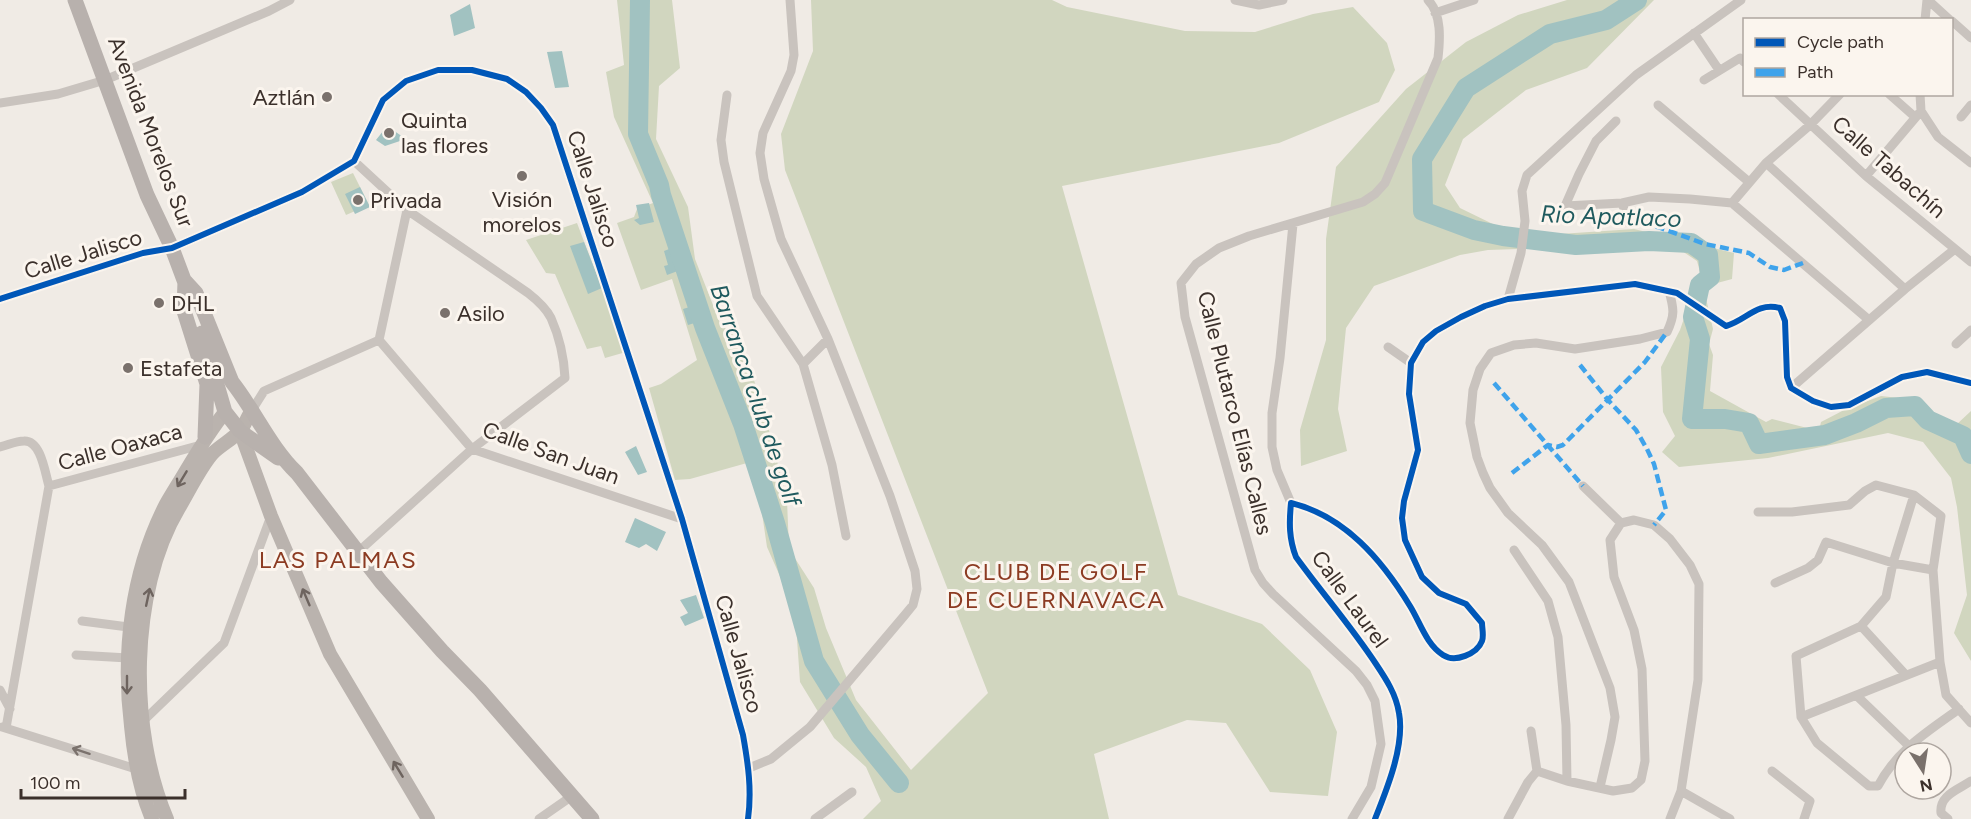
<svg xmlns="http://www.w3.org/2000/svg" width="1971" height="819" font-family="Figtree,sans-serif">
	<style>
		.green { fill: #d1d6bf }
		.water { fill: #a1c2c1 }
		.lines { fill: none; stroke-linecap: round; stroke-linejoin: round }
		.river { stroke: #a1c2c1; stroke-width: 20 }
		.street { stroke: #c9c3be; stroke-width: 9 }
		.secondary { stroke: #bab3ae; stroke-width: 14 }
		.primary { stroke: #b8b1ad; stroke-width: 15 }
		.quiet { stroke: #3fa3eb; stroke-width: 4.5; stroke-dasharray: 9 4.5; stroke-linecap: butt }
		.cycleway-casing { stroke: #fbf5ee; stroke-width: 10 }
		.cycleway { stroke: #0057b8; stroke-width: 6 }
		.oneway { stroke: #6e645f }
		.oneway2 { stroke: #7b726d }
		.poi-dot { fill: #7a716c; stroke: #fbf5ee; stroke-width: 2 }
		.labels { text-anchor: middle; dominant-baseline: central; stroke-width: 6; stroke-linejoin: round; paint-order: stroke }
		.poi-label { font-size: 22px; fill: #3b302b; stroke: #fbf5ee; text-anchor: start }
		.street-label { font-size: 22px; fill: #3b302b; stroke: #fbf5ee }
		.water-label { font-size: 24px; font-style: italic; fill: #1f5a5e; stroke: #fbf5ee }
		.neighbourhood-label { font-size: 24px; letter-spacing: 1.5px; fill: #8c3b22; stroke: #fbf5ee }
	</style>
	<rect width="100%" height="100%" fill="#f0ebe5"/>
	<path class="green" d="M617,0H672L680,68L659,86L656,139L688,207L695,259L720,323L742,343L764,411L787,500L789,549L814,588L826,628L856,700L911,770L988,693L785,170L781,134L813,51L811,0H1052L1067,7L1185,31L1255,32L1313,14L1353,7L1387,43L1395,70L1379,102L1279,143L1062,186L1178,595L1262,624L1310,670L1337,732L1328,796L1270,792L1226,723L1187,720L1094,754L1109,819H863L881,801L866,767L834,738L800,682L795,610L767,547L755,466L747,463L690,479L675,480L649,388L661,384L697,360L672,279L641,290L617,223L634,217L637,209L653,203L614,117L606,72L624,65Z
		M1567,0H1654L1587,68L1526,90L1463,139L1445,185L1460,208L1501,228L1530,236L1634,229L1734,253L1732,279L1706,286L1705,294L1713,329L1709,344L1713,355L1710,391L1766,422L1772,419L1819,431L1821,422L1846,409L1881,396L1908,399L1931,415L1956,425L1971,411V661L1954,633L1967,595L1957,507L1951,478L1923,442L1888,433L1768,458L1679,467L1662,452L1675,436L1663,412L1661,367L1680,330L1700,272L1697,261L1679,249L1547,248L1488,250L1460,255L1374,286L1346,328L1338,409L1347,451L1301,466L1300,430L1326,340V239L1336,167L1406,89L1466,42L1518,15Z
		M353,173L369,205L346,215L331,182Z
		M577,223L626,352L605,358L601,346L587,349L555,274L546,273L526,240Z"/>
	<path class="water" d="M470,4L475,28L454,36L450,15Z
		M562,51L569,87L555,88L547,52Z
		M387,126L406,139L385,146L376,140Z
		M360,187L370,207L355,214L345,194Z
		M649,203L654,222L640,225L634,220L639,218L636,205Z
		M584,242L602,288L588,294L570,246Z
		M677,246L683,269L667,275L664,266L668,265L664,251Z
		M693,306L698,322L688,325L683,309Z
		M636,446L647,472L638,475L625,452Z
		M635,518L666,532L657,551L646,544L639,548L625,542Z
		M696,595L704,618L685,626L680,617L688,613L680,600Z"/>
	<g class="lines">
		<path class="river" d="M640,0L638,134L659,185L661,195L705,328L743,424L775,523L814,661L860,735L899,783
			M1637,0L1606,20L1550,34L1466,88L1422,159L1423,211L1474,230L1503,236L1576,245L1649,241L1691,243L1708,255L1710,277L1700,285L1693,317L1700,339L1692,419H1725L1749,423L1759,444L1825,435L1856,423L1886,408L1915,406L1928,420L1963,436L1971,454"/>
		<path class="street" d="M1235,0L1259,5L1283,0
			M1928,0L1950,20
			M1435,13L1474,0
			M1925,20L1927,0
			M1952,21L1971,38
			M1694,33L1719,70
			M1704,80L1740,58L1744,62
			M1778,94L1866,176L1971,262
			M1889,94L1915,117
			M1920,94L1921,111L1938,137L1971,163
			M727,95L721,140L724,162L757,296L803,364L832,465L846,536
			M0,103L58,94L105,80L269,11L290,0
			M1658,105L1749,182
			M1961,117L1971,105
			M1616,121L1596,141L1579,174L1565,206L1622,203L1649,197L1690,199L1732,203
			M354,161L407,210L528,293C537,300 546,308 551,318C559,336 564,358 565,378L472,449L358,552
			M1766,163L1905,289
			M1866,176L1921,111
			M1622,203L1629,223
			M1732,203L1869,320
			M1732,203L1766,163L1810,125L1840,94
			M0,299L143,253L172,248L302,192L354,161L383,100L406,81L438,70H472L507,79L526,92L541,108L553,125L682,519L743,735C748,763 752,790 748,819
			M1508,299L1521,253L1525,221L1522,191L1527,175L1636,75L1741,0
			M379,340L472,449L682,519
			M379,340L407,210
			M1956,344L1971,330
			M1388,347L1411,363
			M803,364L828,339
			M1791,388L1905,289L1955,249
			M252,410L264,391L379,340
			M0,447C8,445 16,441 24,441C41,440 45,473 49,486L6,728
			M49,486L201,445
			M1583,486L1621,523
			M1914,495L1893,563L1886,597L1861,626L1796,656L1801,717L1817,743L1869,786H1878C1897,750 1927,732 1959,709
			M1291,503L1277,470L1272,447V413L1280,358L1293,224
			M1758,512H1792L1849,505L1865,491L1876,485L1914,495L1941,516L1933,570L1940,662L1946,695L1971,723
			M1514,550L1548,601L1558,637L1566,725L1567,781
			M1775,583L1808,568L1818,560L1826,542L1893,563L1933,570
			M82,621L136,628
			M1861,626L1905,674
			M76,655L128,658
			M0,690L10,709
			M1857,696L1909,746
			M1801,717L1940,662
			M140,724L224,643L271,516
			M2,727L136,769L141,768
			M1531,731L1537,771
			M749,768L771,759L810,727L904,616L913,605L917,589L915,571L890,496L828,339L781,239L764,179L760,153L763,133L791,71L794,55L790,0
			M1537,771L1567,781L1613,791L1632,788L1641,780L1645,761L1642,669L1634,630L1614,577L1610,540L1621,523L1634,520L1654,525L1670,539L1690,565L1699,584L1698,680L1681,791L1670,819
			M1772,771L1810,801L1804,819
			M1600,787L1611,740L1615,717L1610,688L1569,582L1542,545L1508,513L1490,488L1483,473L1477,457L1470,423L1473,390L1480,369L1491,353L1514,345L1536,343L1575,349L1640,339L1667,332C1675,315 1674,309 1669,291
			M1681,791L1730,819
			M539,819L572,796
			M815,819L852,792
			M1352,819L1371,787L1381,744L1375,701L1367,685L1356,671L1273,594L1263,583L1255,570L1185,317L1181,283L1196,264L1219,248L1249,236L1363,202L1375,194L1385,183L1438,58C1440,40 1442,14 1428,0
			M1375,819C1387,789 1405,745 1399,713C1396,694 1386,679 1376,664C1351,626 1322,593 1296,557C1289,539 1289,523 1291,503C1345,516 1382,560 1410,606C1420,622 1426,644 1443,655C1455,663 1477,654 1482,641C1484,636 1482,628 1482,623L1466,604L1439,593L1422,577L1405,540L1402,518L1404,501L1418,450L1409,394L1411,363L1423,342L1436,331L1461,317L1485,306L1508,299L1635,284L1677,293L1726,326C1747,320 1756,302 1780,308L1785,321L1787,377L1791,388L1813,401L1831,407L1849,405L1902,377L1927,372L1971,383
			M1508,819L1528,782L1537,771
			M1948,819L1941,813C1939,795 1958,790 1971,781"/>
		<path class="secondary" d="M240,431L271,516L330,654L428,819
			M152,819C139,789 134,758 131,726C122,652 131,572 166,504C173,492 180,481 187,469C199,449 210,431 225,412
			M167,819C129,730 129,592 179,508C188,493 201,466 213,453C221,445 233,439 241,430C245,424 248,416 252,410"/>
		<path class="primary" d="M75,0L147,195L172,248L187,288
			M185,281L196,293L232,382C255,411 270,447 297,473L381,582L442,651L480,690L592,819
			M185,281L184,311L207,384L205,437
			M202,333L225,412L240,431L278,458"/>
		<path class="quiet" d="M1629,223L1658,227L1705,244L1749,253L1770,267L1784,270L1803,263
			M1580,365L1608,400L1636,430L1647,449L1654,464L1666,510L1654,525
			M1494,383L1583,486
			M1512,473L1548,445L1557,447L1563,445L1645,362L1667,332"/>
		<defs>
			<path id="cycleway" d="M0,299L143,253L172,248L302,192L354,161L383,100L406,81L438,70H472L507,79L526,92L541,108L553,125L682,519L743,735C748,763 752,790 748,819
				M1375,819C1387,789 1405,745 1399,713C1396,694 1386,679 1376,664C1351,626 1322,593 1296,557C1289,539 1289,523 1291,503C1345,516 1382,560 1410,606C1420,622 1426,644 1443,655C1455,663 1477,654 1482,641C1484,636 1482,628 1482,623L1466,604L1439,593L1422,577L1405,540L1402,518L1404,501L1418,450L1409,394L1411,363L1423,342L1436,331L1461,317L1485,306L1508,299L1635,284L1677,293L1726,326C1747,320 1756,302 1780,308L1785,321L1787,377L1791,388L1813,401L1831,407L1849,405L1902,377L1927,372L1971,383"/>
		</defs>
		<use href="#cycleway" class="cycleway-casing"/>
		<use href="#cycleway" class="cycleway"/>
	</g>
	<defs><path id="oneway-shaft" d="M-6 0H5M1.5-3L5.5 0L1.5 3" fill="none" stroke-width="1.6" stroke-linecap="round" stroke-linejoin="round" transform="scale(1.5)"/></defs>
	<g class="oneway">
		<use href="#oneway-shaft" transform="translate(182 479) rotate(121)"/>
		<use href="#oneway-shaft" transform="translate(148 597) rotate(-78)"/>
		<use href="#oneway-shaft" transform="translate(306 597) rotate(-113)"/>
		<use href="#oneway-shaft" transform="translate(127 685) rotate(90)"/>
		<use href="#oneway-shaft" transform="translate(398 769) rotate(-121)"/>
	</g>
	<use class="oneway2" href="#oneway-shaft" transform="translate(81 751) rotate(-162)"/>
	<g class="poi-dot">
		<circle cx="327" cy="97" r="6"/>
		<circle cx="389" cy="133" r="6"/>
		<circle cx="522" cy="176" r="6"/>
		<circle cx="358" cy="200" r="6"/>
		<circle cx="159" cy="303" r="6"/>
		<circle cx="445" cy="313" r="6"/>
		<circle cx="128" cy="368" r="6"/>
	</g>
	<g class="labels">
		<g class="poi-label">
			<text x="315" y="97" text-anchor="end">Aztlán</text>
			<text x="401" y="120">Quinta<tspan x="401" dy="25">las flores</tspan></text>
			<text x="522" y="199" text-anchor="middle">Visión<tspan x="522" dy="25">morelos</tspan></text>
			<text x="370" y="200">Privada</text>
			<text x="171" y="303">DHL</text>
			<text x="457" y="313">Asilo</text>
			<text x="140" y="368">Estafeta</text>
		</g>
		<g class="street-label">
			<text transform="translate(151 132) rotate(69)">Avenida Morelos Sur</text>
			<text transform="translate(1889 167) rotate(41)">Calle Tabachín</text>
			<text transform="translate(593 189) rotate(72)">Calle Jalisco</text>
			<text transform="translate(83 254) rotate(-17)">Calle Jalisco</text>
			<text transform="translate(1235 413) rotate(76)">Calle Plutarco Elías Calles</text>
			<text transform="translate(120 447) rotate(-15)">Calle Oaxaca</text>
			<text transform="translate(551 453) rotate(20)">Calle San Juan</text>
			<text transform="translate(1350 599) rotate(54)">Calle Laurel</text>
			<text transform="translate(739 654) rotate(74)">Calle Jalisco</text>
		</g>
		<g class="water-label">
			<text transform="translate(1611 216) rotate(2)">Rio Apatlaco</text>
			<text transform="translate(756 395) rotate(71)">Barranca club de golf</text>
		</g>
		<g class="neighbourhood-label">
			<text x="338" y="559">LAS PALMAS</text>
			<text x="1056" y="571">CLUB DE GOLF<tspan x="1056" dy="28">DE CUERNAVACA</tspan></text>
		</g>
	</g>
	<rect x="1743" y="18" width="210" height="78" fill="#fbf5ee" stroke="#aea6a0" stroke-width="1.5"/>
	<rect x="1755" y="38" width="30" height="9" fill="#0057b8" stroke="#aea6a0" stroke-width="1.5"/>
	<text x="1797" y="48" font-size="18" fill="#3b302b">Cycle path</text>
	<rect x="1755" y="68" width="30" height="9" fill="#3fa3eb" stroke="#aea6a0" stroke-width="1.5"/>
	<text x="1797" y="78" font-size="18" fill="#3b302b">Path</text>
	<g transform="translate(1923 771) rotate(168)"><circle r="28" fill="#fbf5ee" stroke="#aea6a0" stroke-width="1.5"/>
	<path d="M0-4.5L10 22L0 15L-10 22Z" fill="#7a716c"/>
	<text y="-9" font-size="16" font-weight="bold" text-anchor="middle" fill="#3b302b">N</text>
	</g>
	<path d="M21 789v9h164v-9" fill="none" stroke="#3b302b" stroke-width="3"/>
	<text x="30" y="789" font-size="18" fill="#3b302b" stroke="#fbf5ee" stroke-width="4.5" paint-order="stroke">100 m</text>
</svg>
